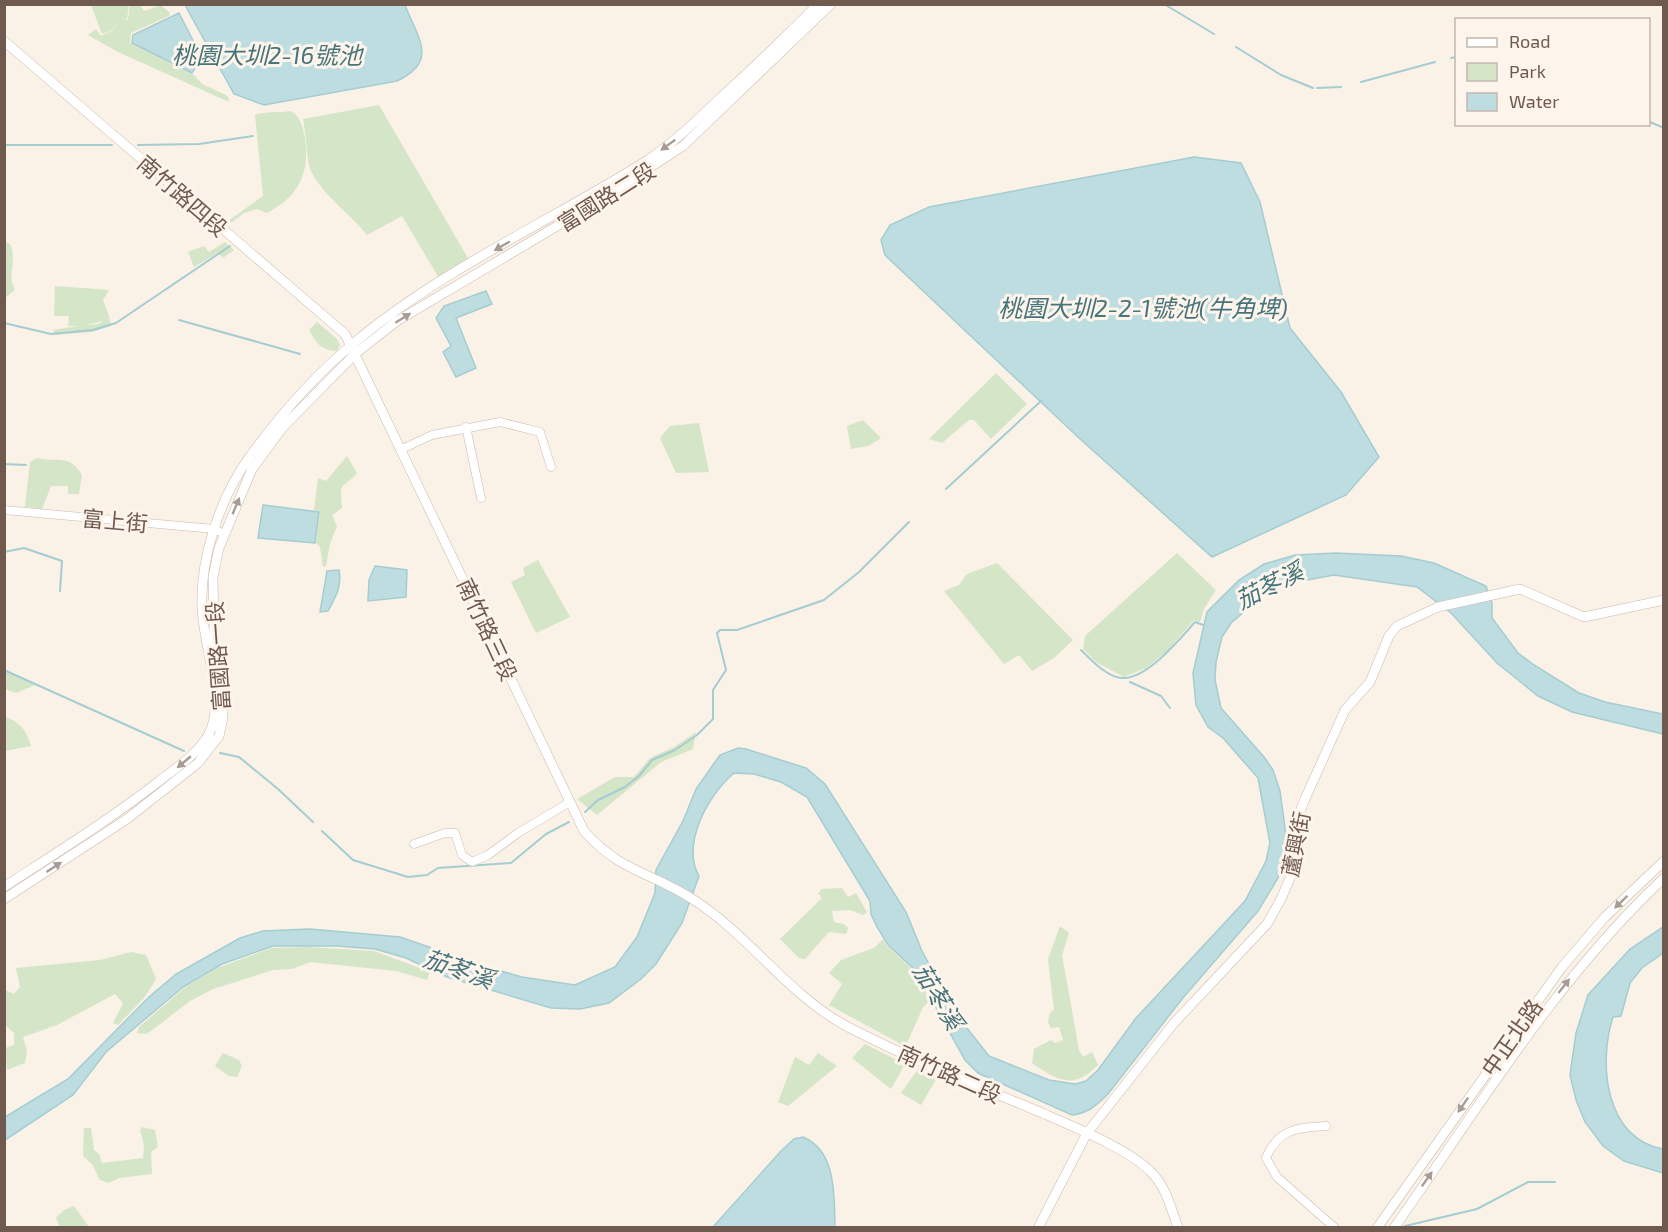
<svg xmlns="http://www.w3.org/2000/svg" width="1668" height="1232" font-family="'Exo 2','Noto Sans TC',sans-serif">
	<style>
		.green { fill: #d5e5c7 }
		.water { fill: #bddde1; stroke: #a5cdd1; stroke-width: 1.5 }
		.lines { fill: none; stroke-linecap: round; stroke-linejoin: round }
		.stream { stroke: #a5cdd1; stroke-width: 2 }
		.minor-casing { stroke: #cab9ae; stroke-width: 9 }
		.tertiary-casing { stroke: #cab9ae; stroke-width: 10 }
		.minor { stroke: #fff; stroke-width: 8 }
		.tertiary { stroke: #fff; stroke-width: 9 }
		.oneway { fill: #a99b95 }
		.labels { text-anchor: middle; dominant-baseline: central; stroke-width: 6; stroke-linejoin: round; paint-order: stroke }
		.street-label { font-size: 22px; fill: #70594e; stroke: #fdf5ec }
		.water-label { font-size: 24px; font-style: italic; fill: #47747a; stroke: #fdf5ec }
	</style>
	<rect width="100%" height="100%" fill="#faf1e7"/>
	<path class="green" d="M91,5H129L127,19L121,18L128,20L130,5H140L144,11L161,5L170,13L169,16L131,33L130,43L194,75L202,84L228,96L229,102L116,51L88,35L96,29L101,36L113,30L121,19L112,30L102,34Z
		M379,105L469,260L439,278L402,216L367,235C350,213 323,196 311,171C307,164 306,131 303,119Z
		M291,111C301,117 303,128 305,139C310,174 298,197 267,213L257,209L244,213L231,223L228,221L263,196L255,115C265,111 279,113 291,111Z
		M5,242L10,244C18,261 6,276 15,290L5,298Z
		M225,242L234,250L223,258L218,253L194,267L188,252L204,246L209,252Z
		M55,286L109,290L103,300L110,319L83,326H68L69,316H54Z
		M105,319L110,320L111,326L92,332L53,335L54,330C60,328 95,324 99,324Z
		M317,322L337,339L340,345L337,351C321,350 317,344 309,330Z
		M996,373L1027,404L991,439L974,420H969L942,443L929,439Z
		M863,420L881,438L868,446L851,449L847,426Z
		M699,423L709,472L676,473L660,438L670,426Z
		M347,456L357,473C342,490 339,480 342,508L332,515L337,526L330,544L326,566L323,567L320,547L316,543L320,511L314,510L318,478L326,481Z
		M37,458C58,463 69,453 82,475L79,494H68V486H51L42,509L25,507L30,462Z
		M1177,553L1216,590L1204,609L1200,622L1194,620L1167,651L1146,668L1124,677L1096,662L1083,649L1085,636Z
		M538,560L570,617L536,633L511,582L525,575L523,568Z
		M997,563L1073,640L1054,658L1032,671L1019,655L1004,664L944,591L959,585L967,574Z
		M4,670H5L35,685L16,693L5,689Z
		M5,717C19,721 27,731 31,746L5,751Z
		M696,732L693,749L661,762L597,815L577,799L615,777H634L650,758L674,747Z
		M842,888L848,897L856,893L867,912L863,915L850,910L832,911L834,922L844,924L848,928L846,934L829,932L805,959L799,958L780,939L822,898L818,893L822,889Z
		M1060,926L1069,933L1062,955L1079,1050L1083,1057L1092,1052L1098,1065C1074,1090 1058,1081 1032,1063L1034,1049L1051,1040L1055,1043L1063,1040L1059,1027L1051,1028L1048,1022L1050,1013L1054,1010L1048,959Z
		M883,939L887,946L914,971L930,1001L923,1007L907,1043L901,1044L829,1005L842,984L829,973L841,960L874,948Z
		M310,947L374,951L430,972L427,980L396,971L310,962L292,969L273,970L213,989L190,1001L147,1034L137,1033L139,1027L184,988L217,968L272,948Z
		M131,952L146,955L156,979L144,998L118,1025L113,1023L123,1003L115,994L57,1025L23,1037L27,1051L25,1063L7,1070L5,1048L14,1045V1033L5,1025V990L14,994L20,987L16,968L100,960Z
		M865,1044L905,1064L891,1089L852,1058Z
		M223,1053L239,1060L242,1066L237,1077L229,1076L215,1066Z
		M818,1053L837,1066L788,1106L778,1102L795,1057L809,1065Z
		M918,1069L937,1078L921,1105L901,1093Z
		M142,1127L155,1130L158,1147L151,1152L152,1174L119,1178L109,1183L100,1180L92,1164L83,1156L84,1128H91L94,1150L99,1154L102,1163L143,1158L144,1145L140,1130Z
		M74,1206L89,1227H60L56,1218L64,1210Z"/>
	<path class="water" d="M185,5H405C418,39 439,61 397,81L264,105L234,94Z
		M179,13L202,58L192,73L132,43L133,35Z
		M1194,157L1241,163L1260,202L1290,328L1341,392L1379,457L1346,495L1212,557L1079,438L885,255L881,240L890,225L929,207Z
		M486,291L492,304L456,318L476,368L456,377L443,352L451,346L436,318L444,306Z
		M263,505L319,512L315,543L258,538Z
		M1336,553L1401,556L1434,563L1486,586L1492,603V618L1518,653L1534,665L1579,693L1605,702L1663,714V734L1572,712L1538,696L1497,663L1451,613L1417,587L1334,575L1291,583L1265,594L1231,623L1222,637L1216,662L1215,680L1221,708L1264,757L1273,770L1280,791L1287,843L1278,878L1258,911L1182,999L1108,1094C1096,1106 1088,1113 1072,1115L978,1073L965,1060L915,970L888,945L877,927L871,914L870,901L807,797L781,782L754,774L734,773C708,795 681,844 699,876L682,923L656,964L641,979L609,1003L580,1009L551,1008L447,977L406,958L375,949L337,946H273L222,964L183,987L106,1052L73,1095L5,1140V1117L68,1079L149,997L176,974L240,938L263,931L310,929L400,937L490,968L522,977L575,985L615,967L637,937L655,893L656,870L683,821L696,789L720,755L738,748L746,749L806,768L825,784L906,912L922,951L935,975L950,994L963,1023L989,1056L1049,1080L1075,1084L1086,1081L1098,1070L1136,1018L1245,901L1266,861L1270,843L1258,778L1223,738L1208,727L1196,705L1193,673L1207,612L1239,580L1264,564L1295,555Z
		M375,566L407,570L406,597L368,601L369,580Z
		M339,570C342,587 336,596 328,611L320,612L327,571Z
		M1663,927V953L1642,968L1630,983L1621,1016L1613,1017C1598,1063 1605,1139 1663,1149V1173L1624,1161L1603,1146L1585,1122L1576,1100L1570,1075L1576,1033L1588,995L1630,949Z
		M803,1137C837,1151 834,1197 835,1227H713L781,1151L794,1139Z"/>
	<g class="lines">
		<path class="stream" d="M1164,4L1214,34
			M1236,47L1281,75L1313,88
			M1451,58L1456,57
			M1361,82L1435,62
			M1317,88L1341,87
			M1650,122L1664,128
			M4,145H112
			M138,145L199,144L253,136
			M179,320L300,354
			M4,323L51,334L93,330L116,323L230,246
			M4,464L26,465
			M946,489L1041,401
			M4,552L24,548L62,561L60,591
			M1081,650C1091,660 1108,678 1123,678C1147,679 1180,639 1195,622L1203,625
			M4,670L184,751
			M1130,682L1161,696L1170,708
			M220,753L239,757L278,789L313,822
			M585,812L598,800L625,787L639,776L652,760L675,750L697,735L713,719V690L726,670L717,633L720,630H737L824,600L859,572L909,522
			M322,831L353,860L408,877L427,875L438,868L511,863L546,834L569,822
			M1405,1226L1477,1209L1528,1182H1555"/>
		<defs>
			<path id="minor" d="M466,427L481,498
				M402,449L432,435L500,422L540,432L551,467
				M4,510L214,529L224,534
				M414,844L445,833H455L462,855L472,862L488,855L518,833L570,802
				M1326,1126C1296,1128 1278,1129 1266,1158L1277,1177L1335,1228"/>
			<path id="tertiary" d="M4,41L345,334L584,831C621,873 652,872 694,900C750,936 788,995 848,1027C912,1060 980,1087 1047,1115C1076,1128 1128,1149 1150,1171C1166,1186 1171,1208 1178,1228
				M4,887C56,853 109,820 158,782C176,768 198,754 209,734C226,702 203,643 202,608C200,559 219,502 246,462C276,420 314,376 354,343C442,269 551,221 648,160C673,143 694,123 716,102C751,70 785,38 818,4
				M4,899L127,819L198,763L219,736L223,718L214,630L213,577L219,548L252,469L283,427L356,353L397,321L584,210L683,146L831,4
				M1038,1228L1087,1133L1174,1023L1267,924L1281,899L1293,871L1299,814L1305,799L1345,710L1370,682L1389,636L1397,626L1438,607L1520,589L1584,617L1664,600
				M1377,1228L1562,967L1605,917L1664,861
				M1394,1228C1479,1107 1556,979 1664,878"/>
		</defs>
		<use href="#minor" class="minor-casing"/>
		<use href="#tertiary" class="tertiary-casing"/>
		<use href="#minor" class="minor"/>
		<use href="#tertiary" class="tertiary"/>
	</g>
	<defs><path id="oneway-solid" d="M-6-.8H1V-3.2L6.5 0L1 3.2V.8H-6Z" transform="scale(1.5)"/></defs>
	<g class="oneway">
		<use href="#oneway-solid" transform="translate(668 145) rotate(144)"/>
		<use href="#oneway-solid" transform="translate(502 246) rotate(150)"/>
		<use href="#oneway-solid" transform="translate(403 318) rotate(-32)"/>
		<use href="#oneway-solid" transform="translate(236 506) rotate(-67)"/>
		<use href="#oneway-solid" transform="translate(184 762) rotate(140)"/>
		<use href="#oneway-solid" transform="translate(54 867) rotate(-33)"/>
		<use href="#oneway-solid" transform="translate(1621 902) rotate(136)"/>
		<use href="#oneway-solid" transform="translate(1564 986) rotate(-52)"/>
		<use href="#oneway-solid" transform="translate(1463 1105) rotate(125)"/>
		<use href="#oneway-solid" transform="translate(1427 1179) rotate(-55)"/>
	</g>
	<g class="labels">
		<g class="street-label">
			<text transform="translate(183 195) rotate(41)">南竹路四段</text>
			<text transform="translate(606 196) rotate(-32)">富國路二段</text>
			<text transform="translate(115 520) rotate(5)">富上街</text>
			<text transform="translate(488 629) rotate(65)">南竹路三段</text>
			<text transform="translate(217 656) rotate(-94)">富國路一段</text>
			<text transform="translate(1295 844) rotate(-79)">蘆興街</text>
			<text transform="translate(1511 1037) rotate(-55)">中正北路</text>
			<text transform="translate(950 1073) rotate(24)">南竹路二段</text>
		</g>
		<g class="water-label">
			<text x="267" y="54">桃園大圳2-16號池</text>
			<text x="1143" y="307">桃園大圳2-2-1號池(牛角埤)</text>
			<text transform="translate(1269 585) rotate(-27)">茄苳溪</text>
			<text transform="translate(459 968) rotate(19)">茄苳溪</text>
			<text transform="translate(939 996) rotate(59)">茄苳溪</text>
		</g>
	</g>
	<rect width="1668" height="1232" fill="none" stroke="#70594e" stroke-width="12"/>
	<rect x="1455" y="18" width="195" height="108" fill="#fdf5ec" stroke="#c5b7ad" stroke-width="1.5"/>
	<rect x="1467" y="38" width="30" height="9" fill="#ffffff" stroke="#c5b7ad" stroke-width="1.5"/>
	<text x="1509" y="48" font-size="18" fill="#70594e">Road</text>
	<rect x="1467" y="63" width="30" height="18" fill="#d5e5c7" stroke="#c5b7ad" stroke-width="1.5"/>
	<text x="1509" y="78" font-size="18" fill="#70594e">Park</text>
	<rect x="1467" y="93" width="30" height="18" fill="#bddde1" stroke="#c5b7ad" stroke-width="1.5"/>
	<text x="1509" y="108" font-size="18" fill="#70594e">Water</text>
</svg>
